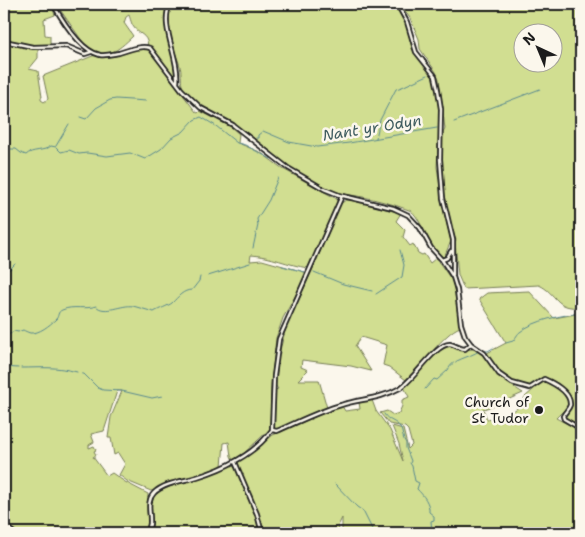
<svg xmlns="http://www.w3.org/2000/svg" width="585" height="537" font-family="'Shantell Sans',sans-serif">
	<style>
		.green { fill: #d1de91; stroke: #767d56; fill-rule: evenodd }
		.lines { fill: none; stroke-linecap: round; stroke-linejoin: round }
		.stream { stroke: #59898f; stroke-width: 1 }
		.minor-casing { stroke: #1c1c1c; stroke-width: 6 }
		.minor { stroke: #fbf7ec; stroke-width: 2.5 }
		.poi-dot { fill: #1c1c1c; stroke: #fbf7ec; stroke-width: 2 }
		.labels { text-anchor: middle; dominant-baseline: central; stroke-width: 5; stroke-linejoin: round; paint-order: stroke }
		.poi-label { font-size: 14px; fill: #1c1c1c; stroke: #fbf7ec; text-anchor: end }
		.water-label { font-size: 15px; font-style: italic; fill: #3f5c5f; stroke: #fbf7ec }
	</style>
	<rect width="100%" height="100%" fill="#fbf7ec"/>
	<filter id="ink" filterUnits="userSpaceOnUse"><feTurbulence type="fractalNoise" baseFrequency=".02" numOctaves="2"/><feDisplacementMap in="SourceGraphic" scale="10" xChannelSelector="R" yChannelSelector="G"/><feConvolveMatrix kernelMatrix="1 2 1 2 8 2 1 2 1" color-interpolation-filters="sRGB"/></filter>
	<g filter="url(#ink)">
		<path class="green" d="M4,4H51L55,15L44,19L45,35L50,36V46H35L4,40Z
			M56,4H168L166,17L176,78L155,52L148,46C147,33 138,35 133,26C132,25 130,18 129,15L126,17L124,23L133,36C117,51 106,62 85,45Z
			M172,4H395L407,24L412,49L432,73L437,89L440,111L437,167L443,207L451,241L444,257C429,255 422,215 409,210C393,204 375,199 358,196C350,195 342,194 335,192C299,180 272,150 241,129C223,116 200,110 185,91C180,85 182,80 181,73C181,66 177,58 175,52C171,39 165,16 172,4Z
			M399,4H581V307C555,310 557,293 539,285L464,289L458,275L455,242L456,240C447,222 434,145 445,129L439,79L436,72L420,49L419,39L410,18ZM522,32H552V62H522Z
			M4,42L38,49V58L29,69L38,71L42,97H41V100L44,102L48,99L43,76L95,55C113,61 133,44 149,50L196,112L198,113L200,111L231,127L239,134L238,143L260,152L283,169L337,199V204L308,268C288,265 271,256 251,255L250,261L262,260L308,273L283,318L276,338L271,385L270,429L243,454L233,460L231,456L229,442L224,443L222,466L151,491L127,481L119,475L125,464L118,453L114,455L111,438H108L111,417L122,391H117L104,431L91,434L94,442L89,445V448L94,446L96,450L94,451L96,455L93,457L107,476L112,473L125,482L148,494L147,512L149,526L144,533H17L4,520Z
			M346,200C365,201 382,209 401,213L396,221L405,230L403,237L410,246L413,244L418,253L422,255L424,254L430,263L436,258L453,282L460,327C444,333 421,366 409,380H406L389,367L383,365L387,345L361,337L355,346L371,371L351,366L302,360L301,367L308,370L298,380H319L327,408L276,429L274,427L275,390L278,389L275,385L277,362L286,327L312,271L337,212L340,204Z
			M529,291L554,318L581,313V427L565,417V415C567,412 571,408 571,405C573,394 554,377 544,378C540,378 534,384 531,387C509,385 497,370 487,353L506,343L479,299L487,293Z
			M451,346L460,350L475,349L483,353L493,370L503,380L523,393L496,405L483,409L487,419L506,416L526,402L524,398L544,380C556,384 566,393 569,405L556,418L581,431V533H342V518L338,526L340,533H263C258,508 247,487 237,463L239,461L273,435L335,408L342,406L345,411L360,409L359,402L372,400L376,411L390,430L403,461L399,444L392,426L403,429L408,449L412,445L408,430L405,427L389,424L380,413L387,411L393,415L399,413L402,406V400L409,397L404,387C421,375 431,350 451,346Z
			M231,465C241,470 239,480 244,488C251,503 257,517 261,533H149L152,527L151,506L154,496L160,491L172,486Z"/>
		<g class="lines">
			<path class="stream" d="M80,117L86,119L96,108L110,100L116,99L146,101
				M454,122L540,89
				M256,138H258V135L263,131L289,142L317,147L349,143L437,128
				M376,138L380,120L396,89L402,87L428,75
				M56,146L69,124
				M4,149H16L21,153L26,155C32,149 44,152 51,146L56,147L61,152L69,150L79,154L87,153L107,156L130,153L145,159L161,149L171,138L183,132L194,120L201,117L216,126L237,143L245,145L271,159
				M253,248L258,225L257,219L269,200L278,178
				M282,266L305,272
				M4,271L10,269L15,264
				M314,272L343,284L372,291
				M208,276L250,263
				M376,294L402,277L404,265L400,250
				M4,338L14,331L18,332L23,330C25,331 27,332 30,333C39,334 50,325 56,319C59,316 57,312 62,310C73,305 86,310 96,306C105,315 122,304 133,306C140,308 147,310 154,312C159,309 168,306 172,303C178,297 183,290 192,290L199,281L200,277
				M506,343L513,341C515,339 518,333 520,332C534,320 563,315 581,313
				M482,351H488L493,348
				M4,367L18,368
				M21,368C43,368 55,366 77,372
				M82,374H84L98,388L103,390L122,391L152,398L162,396
				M425,389L434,379L437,380L448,370C452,359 469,358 479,351
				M384,414C388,421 396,421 400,427C403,432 402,438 406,443V448L411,461L410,463L412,466L415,481L419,483L417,489C423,495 430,503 429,512L434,516V520L431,521L432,533
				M335,484L357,507L363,511L374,533"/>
			<defs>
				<path id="minor" d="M53,4C62,20 81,51 100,55C106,56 113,54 119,53C129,50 140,45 150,48L182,90L201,108L233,125L288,168L324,189L339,195L393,208L408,215L420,228L431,248L442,260L453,277L457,290L461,324L465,336L471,344L484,353L499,374L512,383L530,388L544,379C553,383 571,392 570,405C569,409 565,412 563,416L564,419L581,429
					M170,4C159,27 180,58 177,83
					M397,4L407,22L416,52L435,76L438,90L441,109L440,159L443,198L453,240V275
					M4,41L33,47L66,46L85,54L91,52
					M442,260L447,258L451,251
					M272,430L277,431C298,422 319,411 341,405C360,399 381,399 400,388C414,380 436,343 450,344C456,345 459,349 465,349L471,344
					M235,462L257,514L262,533
					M4,525L14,533
					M146,533C156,522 143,504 154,493C164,483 184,481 197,477C224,469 255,454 272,430L274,376L279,339L342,196"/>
			</defs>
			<use href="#minor" class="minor-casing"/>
			<use href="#minor" class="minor"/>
		</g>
	</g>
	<circle class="poi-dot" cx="539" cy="410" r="5"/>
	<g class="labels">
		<g class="poi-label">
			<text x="529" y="402">Church of<tspan x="529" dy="16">St Tudor</tspan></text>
		</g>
		<g class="water-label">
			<text transform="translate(372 128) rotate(-9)">Nant yr Odyn</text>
		</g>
	</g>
	<rect width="585" height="537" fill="none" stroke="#fbf7ec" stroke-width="20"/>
	<rect x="10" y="10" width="565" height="517" fill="none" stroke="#1c1c1c" stroke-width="2" filter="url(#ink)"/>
	<g transform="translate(538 48) rotate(316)"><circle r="24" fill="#fbf7ec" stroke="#a29f99"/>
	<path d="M0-4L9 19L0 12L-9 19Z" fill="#1c1c1c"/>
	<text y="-8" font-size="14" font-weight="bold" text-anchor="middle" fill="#1c1c1c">N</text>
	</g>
</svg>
